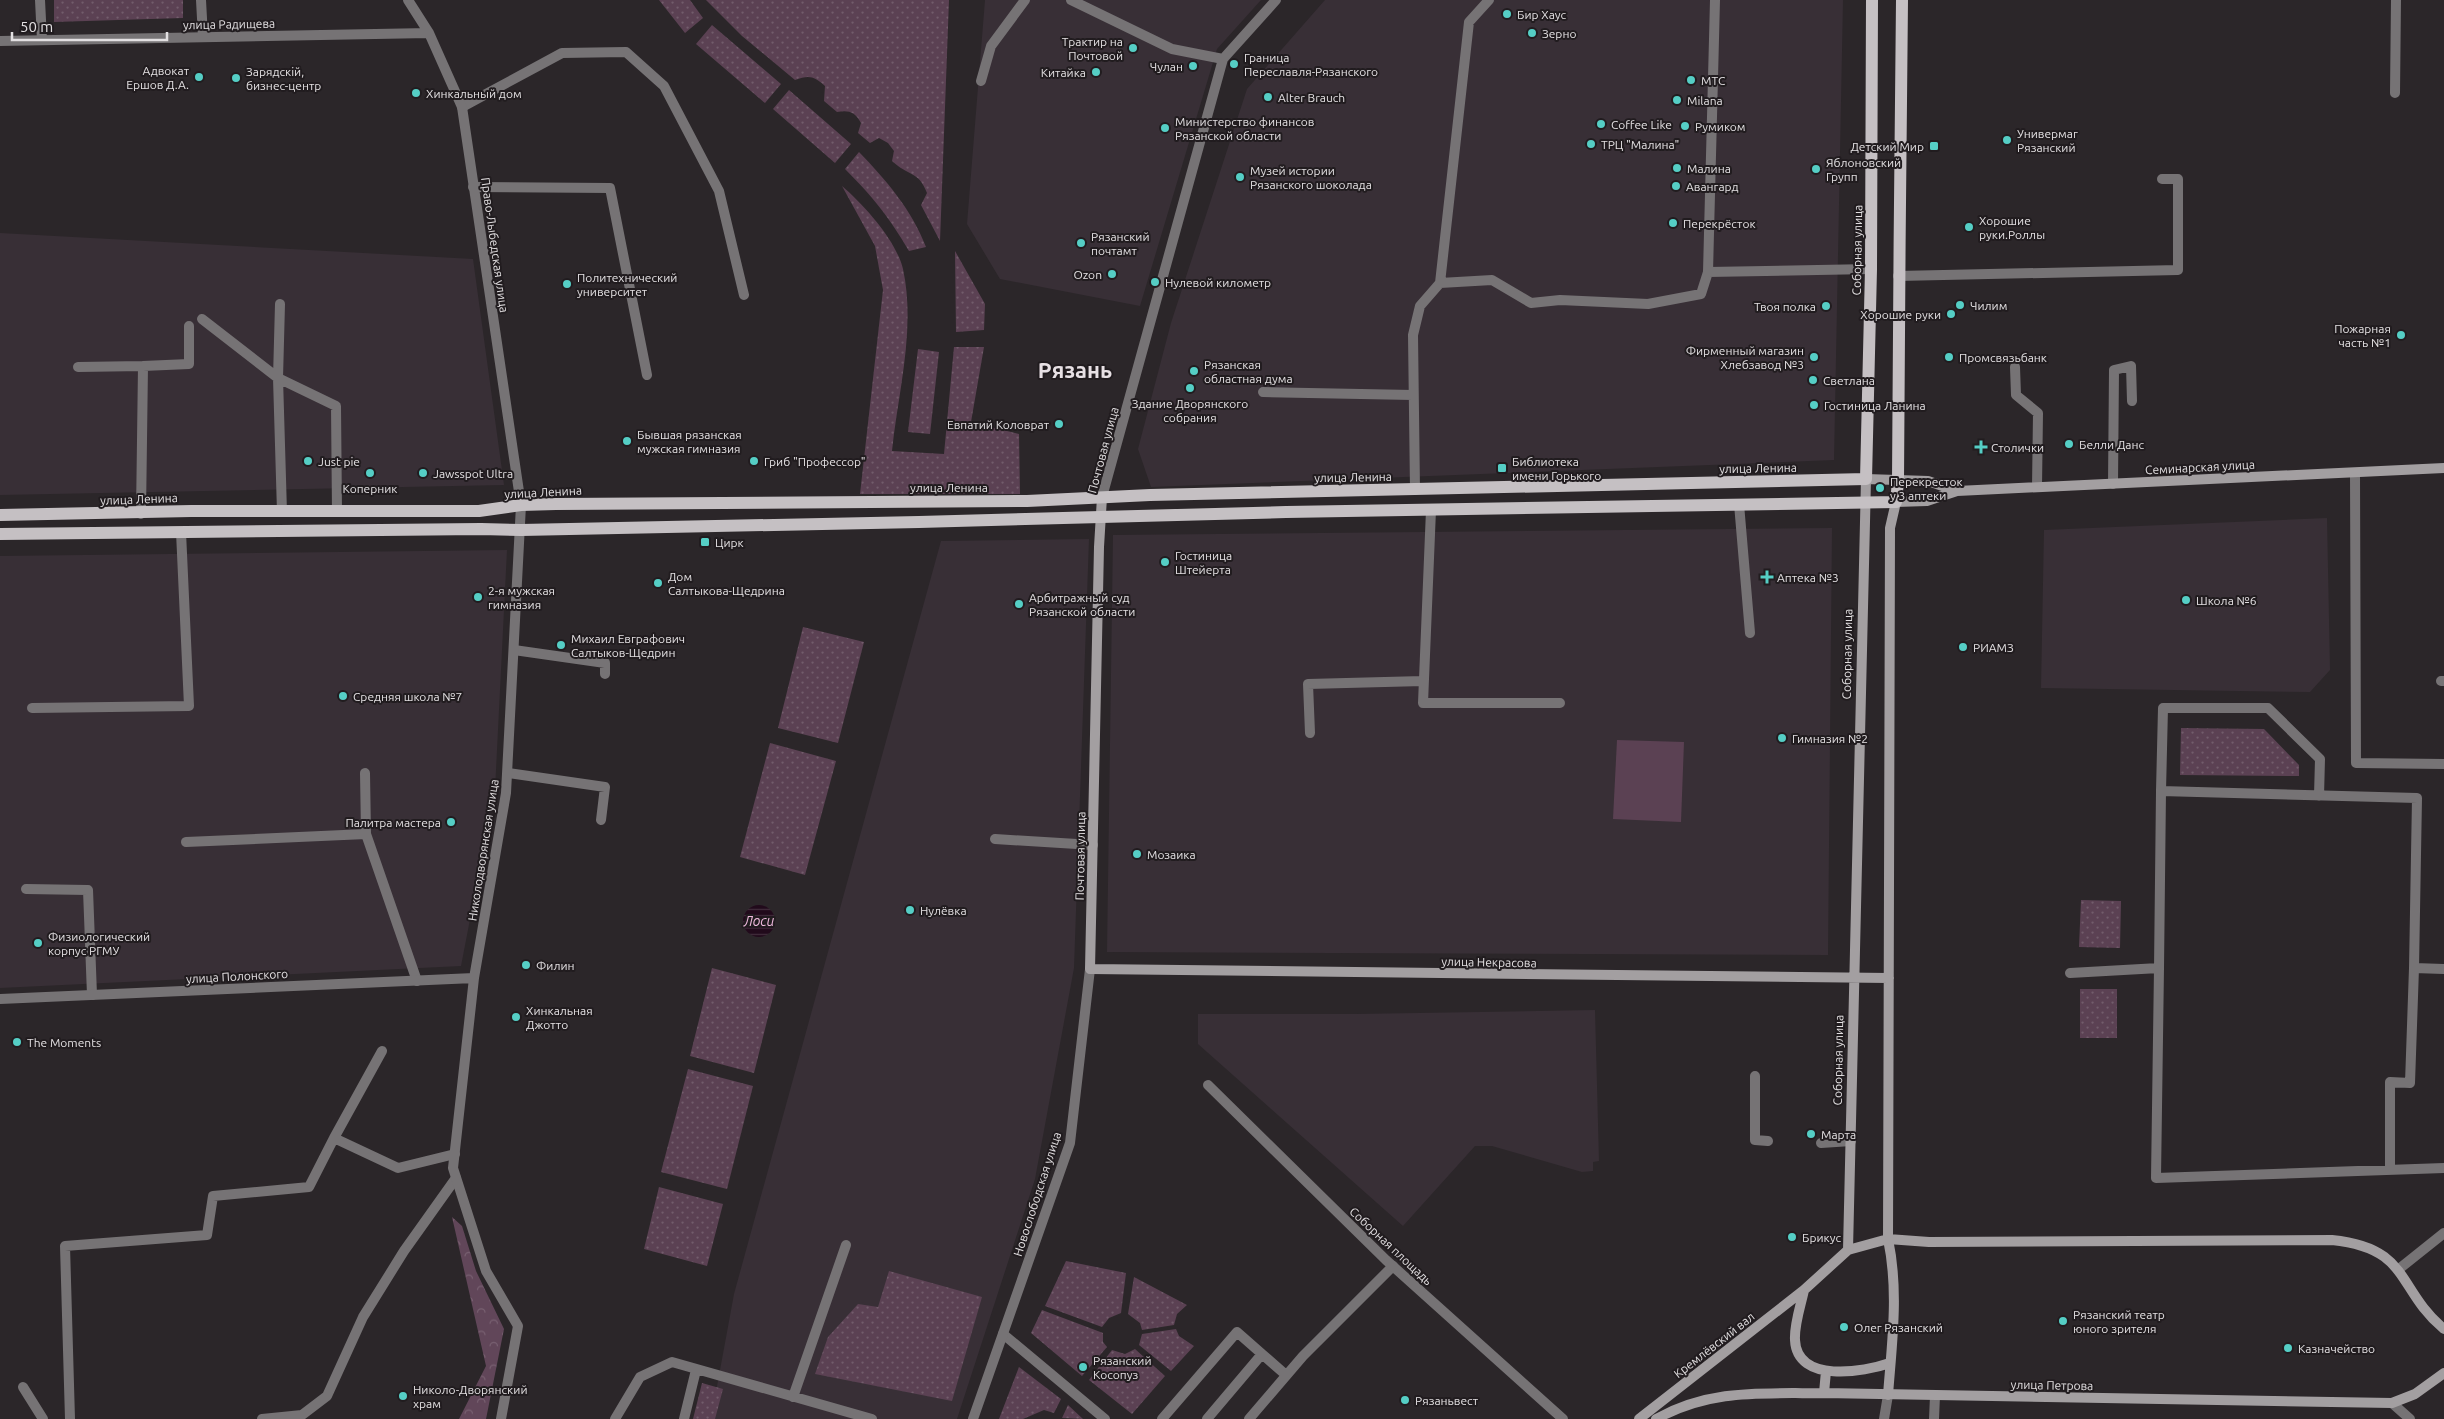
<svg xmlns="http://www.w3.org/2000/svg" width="2444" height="1419" font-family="Ubuntu,sans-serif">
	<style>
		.built { fill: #382f36 }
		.green { fill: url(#green-dots) }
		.forest { fill: url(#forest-crowns) }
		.pitch { fill: #5b4153 }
		.water { fill: url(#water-rules) }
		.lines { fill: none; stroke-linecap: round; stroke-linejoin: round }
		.lane { stroke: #767375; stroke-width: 10 }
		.street { stroke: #767375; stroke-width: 10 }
		.secondary { stroke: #a39fa1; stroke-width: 10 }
		.primary { stroke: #c5c0c3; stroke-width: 12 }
		.poi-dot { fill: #55cec5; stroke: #211c1f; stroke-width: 2 }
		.labels { text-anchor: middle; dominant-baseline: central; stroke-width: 4; stroke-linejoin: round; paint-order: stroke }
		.poi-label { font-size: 12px; fill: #e3e0e2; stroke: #211c1f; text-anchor: start }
		.street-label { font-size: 12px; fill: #e3e0e2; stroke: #211c1f }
		.water-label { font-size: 14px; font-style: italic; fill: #f0bade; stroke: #211c1f }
		.town-label { font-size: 22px; font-weight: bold; fill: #e7e0e4; stroke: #211c1f }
	</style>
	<defs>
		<pattern id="green-dots" width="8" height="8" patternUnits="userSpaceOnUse" patternTransform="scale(1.25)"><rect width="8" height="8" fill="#5b4153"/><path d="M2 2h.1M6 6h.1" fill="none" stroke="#725c6b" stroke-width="1.8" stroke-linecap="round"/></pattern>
		<pattern id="forest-crowns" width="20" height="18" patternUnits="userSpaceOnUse" patternTransform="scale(1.25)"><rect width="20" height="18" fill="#614659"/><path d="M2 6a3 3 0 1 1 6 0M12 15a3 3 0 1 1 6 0" fill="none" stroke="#786071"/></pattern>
		<pattern id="water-rules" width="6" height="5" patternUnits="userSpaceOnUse" patternTransform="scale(1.25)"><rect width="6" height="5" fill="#210a1b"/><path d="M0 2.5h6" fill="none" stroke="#412d3c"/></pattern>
	</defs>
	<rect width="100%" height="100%" fill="#2b2629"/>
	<path class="built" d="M985,0H1261L1217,49L1140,306L1000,279L967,224Z
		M1325,0H1843L1834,460L1151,487L1138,449L1171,323L1247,89Z
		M0,233L473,259L504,485L0,495Z
		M2327,518L2330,670L2310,692L2041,688L2044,530Z
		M1832,528L1828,955L1107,952L1113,535Z
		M1089,539L1074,968L1035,1179L957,1419H711L734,1294L941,541Z
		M507,550L495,790L461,966L0,988V556Z
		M1595,1010L1599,1161L1593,1162V1171L1582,1172L1492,1146H1475L1403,1226L1198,1044V1014H1357Z"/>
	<path class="green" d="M54,0H183V18L54,22Z
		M659,0H690L703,18L685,33Z
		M706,0H949L940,241L921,205L927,193C919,171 908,176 892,161L894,151L888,143L879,138L870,143L858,133L861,123C855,112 849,110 837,112L824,101L825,86C814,76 809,75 795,80L742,36Z
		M712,25L781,84L765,103L696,44Z
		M789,90L851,144L835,163L773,109Z
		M859,152C886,180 912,210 926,247L909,251C889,217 873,197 845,169Z
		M842,186C864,205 896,240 903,269C916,329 898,392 892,451L944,454L954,347H984L971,422L1019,434L1020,494H860L883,290L875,246Z
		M955,251L985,304L984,330L956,332Z
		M918,349L939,352L930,434L908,432Z
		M803,627L864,642L838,743L778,728Z
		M2181,728L2264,729L2299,765V776L2180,775Z
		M770,743L836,761L805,875L740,857Z
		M2081,900L2121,901L2120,948L2079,947Z
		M712,968L776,985L754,1073L690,1056Z
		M2080,989H2117V1038H2080Z
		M688,1069L753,1086L727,1189L661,1172Z
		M659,1187L723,1204L707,1266L644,1249Z
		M1066,1261L1126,1273L1121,1313L1109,1318L1102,1327L1045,1306Z
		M889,1271L982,1297L952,1401L815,1374L828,1337L858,1304L878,1307Z
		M1134,1277L1187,1305L1177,1314L1174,1325L1142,1330L1140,1323L1128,1314Z
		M1042,1310L1103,1333V1342L1107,1347L1082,1376L1031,1333Z
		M1176,1329L1179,1336L1194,1346L1171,1371L1139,1345L1142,1334Z
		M1135,1349L1165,1376L1132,1414L1089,1380L1112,1350L1125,1354Z
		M1019,1367L1061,1399L1054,1413L1044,1410L1023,1419H999Z
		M702,1383L723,1389L715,1419H693Z
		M1068,1405L1083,1419L1062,1418Z"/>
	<path class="forest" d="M452,1217L462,1226L476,1271L504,1329L486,1419H459L486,1366Z"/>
	<path class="pitch" d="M1617,740L1684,742L1681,822L1613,819Z"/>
	<path class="water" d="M743 921a16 16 0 1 1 32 0a16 16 0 1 1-32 0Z"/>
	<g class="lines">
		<path class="lane" d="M40,0L42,40
			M201,0L203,37
			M981,81L991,46L1025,0
			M2395,93L2396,0
			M462,107L562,53L626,52L664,86L719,191L744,295
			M473,187L610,188L647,375
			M1708,272L1871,269
			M1898,276L2178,270V179H2162
			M1440,283L1492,280L1531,303L1560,300L1648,304L1701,294L1708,272L1715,0
			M280,304L278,378L336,406L337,512
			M202,319L278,378L282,512
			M78,367L143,366
			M2015,367L2016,395L2038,413L2037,487
			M1263,392L1413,395
			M2355,473L2356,763L2444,764
			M2113,484L2114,370L2131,366L2132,401
			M1415,490L1413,335L1420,306L1440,283L1469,22L1489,0
			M1739,504L1750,633
			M1431,510L1423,703H1560
			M141,514L143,366L189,364V326
			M514,650L605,663V674
			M2441,681H2444
			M32,708L189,706L181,532
			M1310,733L1308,684L1423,681
			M365,773L366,834L417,981
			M508,773L605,787L601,820
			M2161,791L2163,708H2268L2320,759L2319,796
			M995,839L1093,845
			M186,842L366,834
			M26,889L88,890L92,995
			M2159,968L2156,1178L2444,1168
			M2070,973L2159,968L2161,791L2417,798L2414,968L2444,969
			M1755,1076V1140L1768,1141
			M334,1138L382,1051
			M1821,1143L1851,1141
			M2390,1169V1082L2410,1083L2414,968
			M2399,1269L2444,1233
			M1003,1334L1105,1419
			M23,1387L43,1419
			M793,1397L846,1245
			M2392,1403L2410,1419
			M70,1419L65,1246L207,1235L213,1196L309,1187L334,1138L398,1168L455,1154
			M262,1419L302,1415L327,1396L363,1317L404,1251L456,1178
			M615,1419L640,1377L672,1362L872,1419
			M684,1419L696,1370
			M1162,1419L1237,1332L1262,1354
			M1207,1419L1262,1354L1286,1375
			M1249,1419L1303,1356L1393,1266
			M1934,1419L1935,1396"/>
		<path class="street" d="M408,0L429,33L462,107L521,505L506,793L474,978L453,1168L486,1271L518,1326L501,1419
			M1071,0L1172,49L1223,59
			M0,41L429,33
			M1102,497L1223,59L1276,0
			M0,999L474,978
			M1208,1085L1386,1260L1563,1419
			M973,1419L1070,1143L1090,969
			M1884,1419L1888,1395"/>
		<path class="secondary" d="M1102,497L1099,547L1090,969L1889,978
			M1848,1250L1866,479L1928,481L1957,491
			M1804,1290C1801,1305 1794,1324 1795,1340C1797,1384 1864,1372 1890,1363
			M1824,1393L1826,1371
			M1888,1395C1892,1342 1899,1291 1888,1239L1890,528L1896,502L1927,501L1957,491L2444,468
			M1639,1419L1804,1290L1848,1250L1888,1239L1929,1242L2332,1240C2411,1248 2396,1289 2444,1329
			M1656,1419C1712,1388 1763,1394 1824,1393L2392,1403L2415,1394L2444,1373"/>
		<path class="primary" d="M0,515L191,511H479L521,505L556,504L1027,501L1150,495L1866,479L1871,269L1872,0
			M0,534L481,529L521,530L919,522L1286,512L1896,502L1898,481C1898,321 1901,160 1902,0"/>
	</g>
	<g class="poi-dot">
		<circle cx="1507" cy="14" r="5"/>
		<circle cx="1532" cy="33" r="5"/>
		<circle cx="1133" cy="48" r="5"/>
		<circle cx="1234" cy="64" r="5"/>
		<circle cx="1193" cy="66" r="5"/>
		<circle cx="1096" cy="72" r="5"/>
		<circle cx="199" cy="77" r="5"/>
		<circle cx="236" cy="78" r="5"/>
		<circle cx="1691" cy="80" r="5"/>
		<circle cx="416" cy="93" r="5"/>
		<circle cx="1268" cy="97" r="5"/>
		<circle cx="1677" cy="100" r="5"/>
		<circle cx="1601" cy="124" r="5"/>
		<circle cx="1685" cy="126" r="5"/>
		<circle cx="1165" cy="128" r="5"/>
		<circle cx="2007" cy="140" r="5"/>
		<circle cx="1591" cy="144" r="5"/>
		<rect x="1929" y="141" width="10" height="10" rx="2.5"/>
		<circle cx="1677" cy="168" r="5"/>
		<circle cx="1816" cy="169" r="5"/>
		<circle cx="1240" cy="177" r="5"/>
		<circle cx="1676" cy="186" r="5"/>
		<circle cx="1673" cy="223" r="5"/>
		<circle cx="1969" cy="227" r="5"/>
		<circle cx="1081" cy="243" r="5"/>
		<circle cx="1112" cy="274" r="5"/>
		<circle cx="1155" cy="282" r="5"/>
		<circle cx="567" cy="284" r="5"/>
		<circle cx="1960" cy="305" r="5"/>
		<circle cx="1826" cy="306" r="5"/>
		<circle cx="1951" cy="314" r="5"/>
		<circle cx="2401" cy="335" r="5"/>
		<circle cx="1814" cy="357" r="5"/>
		<circle cx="1949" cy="357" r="5"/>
		<circle cx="1194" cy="371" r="5"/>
		<circle cx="1813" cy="380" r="5"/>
		<circle cx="1190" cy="388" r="5"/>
		<circle cx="1814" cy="405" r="5"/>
		<circle cx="1059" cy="424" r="5"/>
		<circle cx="627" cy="441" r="5"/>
		<circle cx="2069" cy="444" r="5"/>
		<path d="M1978.5 439.5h5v5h5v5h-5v5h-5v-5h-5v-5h5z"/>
		<circle cx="308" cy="461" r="5"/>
		<circle cx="754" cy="461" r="5"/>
		<rect x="1497" y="463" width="10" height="10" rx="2.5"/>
		<circle cx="370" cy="473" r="5"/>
		<circle cx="423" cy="473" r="5"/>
		<circle cx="1880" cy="488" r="5"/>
		<rect x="700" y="537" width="10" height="10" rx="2.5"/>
		<circle cx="1165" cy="562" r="5"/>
		<path d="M1764.5 569.5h5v5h5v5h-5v5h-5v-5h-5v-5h5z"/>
		<circle cx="658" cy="583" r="5"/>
		<circle cx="478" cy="597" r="5"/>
		<circle cx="2186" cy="600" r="5"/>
		<circle cx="1019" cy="604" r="5"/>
		<circle cx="561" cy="645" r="5"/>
		<circle cx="1963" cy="647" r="5"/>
		<circle cx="343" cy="696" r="5"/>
		<circle cx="1782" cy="738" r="5"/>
		<circle cx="451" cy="822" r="5"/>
		<circle cx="1137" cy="854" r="5"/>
		<circle cx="910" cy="910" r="5"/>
		<circle cx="38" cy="943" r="5"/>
		<circle cx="526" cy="965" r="5"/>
		<circle cx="516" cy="1017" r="5"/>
		<circle cx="17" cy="1042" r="5"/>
		<circle cx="1811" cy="1134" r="5"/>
		<circle cx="1792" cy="1237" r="5"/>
		<circle cx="2063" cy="1321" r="5"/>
		<circle cx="1844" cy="1327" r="5"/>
		<circle cx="2288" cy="1348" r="5"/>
		<circle cx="1083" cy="1367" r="5"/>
		<circle cx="403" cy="1396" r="5"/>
		<circle cx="1405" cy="1400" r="5"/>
	</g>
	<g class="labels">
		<g class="poi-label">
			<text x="1517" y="14">Бир Хаус</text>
			<text x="1542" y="33">Зерно</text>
			<text x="1123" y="41" text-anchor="end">Трактир на<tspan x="1123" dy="14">Почтовой</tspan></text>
			<text x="1244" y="57">Граница<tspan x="1244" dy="14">Переславля-Рязанского</tspan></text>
			<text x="1183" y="66" text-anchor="end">Чулан</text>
			<text x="189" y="70" text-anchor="end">Адвокат<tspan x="189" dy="14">Ершов Д.А.</tspan></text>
			<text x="246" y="71">Зарядскiй,<tspan x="246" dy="14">бизнес-центр</tspan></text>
			<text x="1086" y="72" text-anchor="end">Китайка</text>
			<text x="1701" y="80">МТС</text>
			<text x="426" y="93">Хинкальный дом</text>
			<text x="1278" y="97">Alter Brauch</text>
			<text x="1687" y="100">Milana</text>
			<text x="1175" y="121">Министерство финансов<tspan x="1175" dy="14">Рязанской области</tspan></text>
			<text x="1611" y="124">Coffee Like</text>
			<text x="1695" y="126">Румиком</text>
			<text x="2017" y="133">Универмаг<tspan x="2017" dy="14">Рязанский</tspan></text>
			<text x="1601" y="144">ТРЦ "Малина"</text>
			<text x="1924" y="146" text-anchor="end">Детский Мир</text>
			<text x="1826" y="162">Яблоновский<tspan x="1826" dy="14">Групп</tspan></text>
			<text x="1687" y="168">Малина</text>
			<text x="1250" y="170">Музей истории<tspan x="1250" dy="14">Рязанского шоколада</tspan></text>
			<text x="1686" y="186">Авангард</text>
			<text x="1979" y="220">Хорошие<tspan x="1979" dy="14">руки.Роллы</tspan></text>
			<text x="1683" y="223">Перекрёсток</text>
			<text x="1091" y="236">Рязанский<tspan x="1091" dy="14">почтамт</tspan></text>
			<text x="1102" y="274" text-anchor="end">Ozon</text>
			<text x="577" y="277">Политехнический<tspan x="577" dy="14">университет</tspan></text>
			<text x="1165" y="282">Нулевой километр</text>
			<text x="1970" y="305">Чилим</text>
			<text x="1816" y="306" text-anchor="end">Твоя полка</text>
			<text x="1941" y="314" text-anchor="end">Хорошие руки</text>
			<text x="2391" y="328" text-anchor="end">Пожарная<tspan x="2391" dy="14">часть №1</tspan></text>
			<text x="1804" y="350" text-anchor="end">Фирменный магазин<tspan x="1804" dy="14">Хлебзавод №3</tspan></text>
			<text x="1959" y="357">Промсвязьбанк</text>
			<text x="1204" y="364">Рязанская<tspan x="1204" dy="14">областная дума</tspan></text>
			<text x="1823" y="380">Светлана</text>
			<text x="1190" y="403" text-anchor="middle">Здание Дворянского<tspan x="1190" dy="14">собрания</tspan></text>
			<text x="1824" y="405">Гостиница Ланина</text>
			<text x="1049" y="424" text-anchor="end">Евпатий Коловрат</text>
			<text x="637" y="434">Бывшая рязанская<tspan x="637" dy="14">мужская гимназия</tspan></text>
			<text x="2079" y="444">Белли Данс</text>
			<text x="1991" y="447">Столички</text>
			<text x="318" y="461">Just pie</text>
			<text x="764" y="461">Гриб "Профессор"</text>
			<text x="1512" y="461">Библиотека<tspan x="1512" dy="14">имени Горького</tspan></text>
			<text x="433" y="473">Jawsspot Ultra</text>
			<text x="1890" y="481">Перекресток<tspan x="1890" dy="14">у 3 аптеки</tspan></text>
			<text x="370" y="488" text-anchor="middle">Коперник</text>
			<text x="715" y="542">Цирк</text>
			<text x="1175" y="555">Гостиница<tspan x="1175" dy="14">Штейерта</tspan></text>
			<text x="668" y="576">Дом<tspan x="668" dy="14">Салтыкова-Щедрина</tspan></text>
			<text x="1777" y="577">Аптека №3</text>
			<text x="488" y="590">2-я мужская<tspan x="488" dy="14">гимназия</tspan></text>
			<text x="1029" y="597">Арбитражный суд<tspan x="1029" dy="14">Рязанской области</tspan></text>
			<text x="2196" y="600">Школа №6</text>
			<text x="571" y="638">Михаил Евграфович<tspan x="571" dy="14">Салтыков-Щедрин</tspan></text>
			<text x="1973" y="647">РИАМЗ</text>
			<text x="353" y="696">Средняя школа №7</text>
			<text x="1792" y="738">Гимназия №2</text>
			<text x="441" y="822" text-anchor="end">Палитра мастера</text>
			<text x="1147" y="854">Мозаика</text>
			<text x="920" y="910">Нулёвка</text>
			<text x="48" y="936">Физиологический<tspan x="48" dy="14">корпус РГМУ</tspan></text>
			<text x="536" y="965">Филин</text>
			<text x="526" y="1010">Хинкальная<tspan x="526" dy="14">Джотто</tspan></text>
			<text x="27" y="1042">The Moments</text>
			<text x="1821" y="1134">Марта</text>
			<text x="1802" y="1237">Брикус</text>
			<text x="2073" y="1314">Рязанский театр<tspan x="2073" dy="14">юного зрителя</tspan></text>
			<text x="1854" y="1327">Олег Рязанский</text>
			<text x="2298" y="1348">Казначейство</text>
			<text x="1093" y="1360">Рязанский<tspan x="1093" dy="14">Косопуз</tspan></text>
			<text x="413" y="1389">Николо-Дворянский<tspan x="413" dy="14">храм</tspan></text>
			<text x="1415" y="1400">Рязаньвест</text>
		</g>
		<g class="street-label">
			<text transform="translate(229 24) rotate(-1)">улица Радищева</text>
			<text transform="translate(495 245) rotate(82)">Право-Лыбедская улица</text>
			<text transform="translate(1857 250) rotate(-89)">Соборная улица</text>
			<text transform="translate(1103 450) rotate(-75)">Почтовая улица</text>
			<text transform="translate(2200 467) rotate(-3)">Семинарская улица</text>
			<text transform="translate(1758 468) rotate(-1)">улица Ленина</text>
			<text transform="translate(1353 477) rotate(-1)">улица Ленина</text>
			<text x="949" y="487">улица Ленина</text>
			<text transform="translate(543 492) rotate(-3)">улица Ленина</text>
			<text transform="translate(139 499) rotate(-2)">улица Ленина</text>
			<text transform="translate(1847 654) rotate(-89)">Соборная улица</text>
			<text transform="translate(483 850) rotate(-81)">Николодворянская улица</text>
			<text transform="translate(1080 856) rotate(-89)">Почтовая улица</text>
			<text transform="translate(1489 962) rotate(1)">улица Некрасова</text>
			<text transform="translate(237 976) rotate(-3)">улица Полонского</text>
			<text transform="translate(1838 1060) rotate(-89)">Соборная улица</text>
			<text transform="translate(1037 1194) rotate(-72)">Новослободская улица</text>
			<text transform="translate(1391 1246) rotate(43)">Соборная площадь</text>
			<text transform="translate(1714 1345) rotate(-38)">Кремлёвский вал</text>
			<text transform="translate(2052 1385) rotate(1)">улица Петрова</text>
		</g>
		<g class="water-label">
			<text x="759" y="921">Лоси</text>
		</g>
		<g class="town-label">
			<text x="1075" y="369">Рязань</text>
		</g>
	</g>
	<path d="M12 32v8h155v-8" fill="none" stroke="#e3e0e2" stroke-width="2.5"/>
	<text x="20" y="32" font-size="15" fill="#e3e0e2" stroke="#211c1f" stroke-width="4" paint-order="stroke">50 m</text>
</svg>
